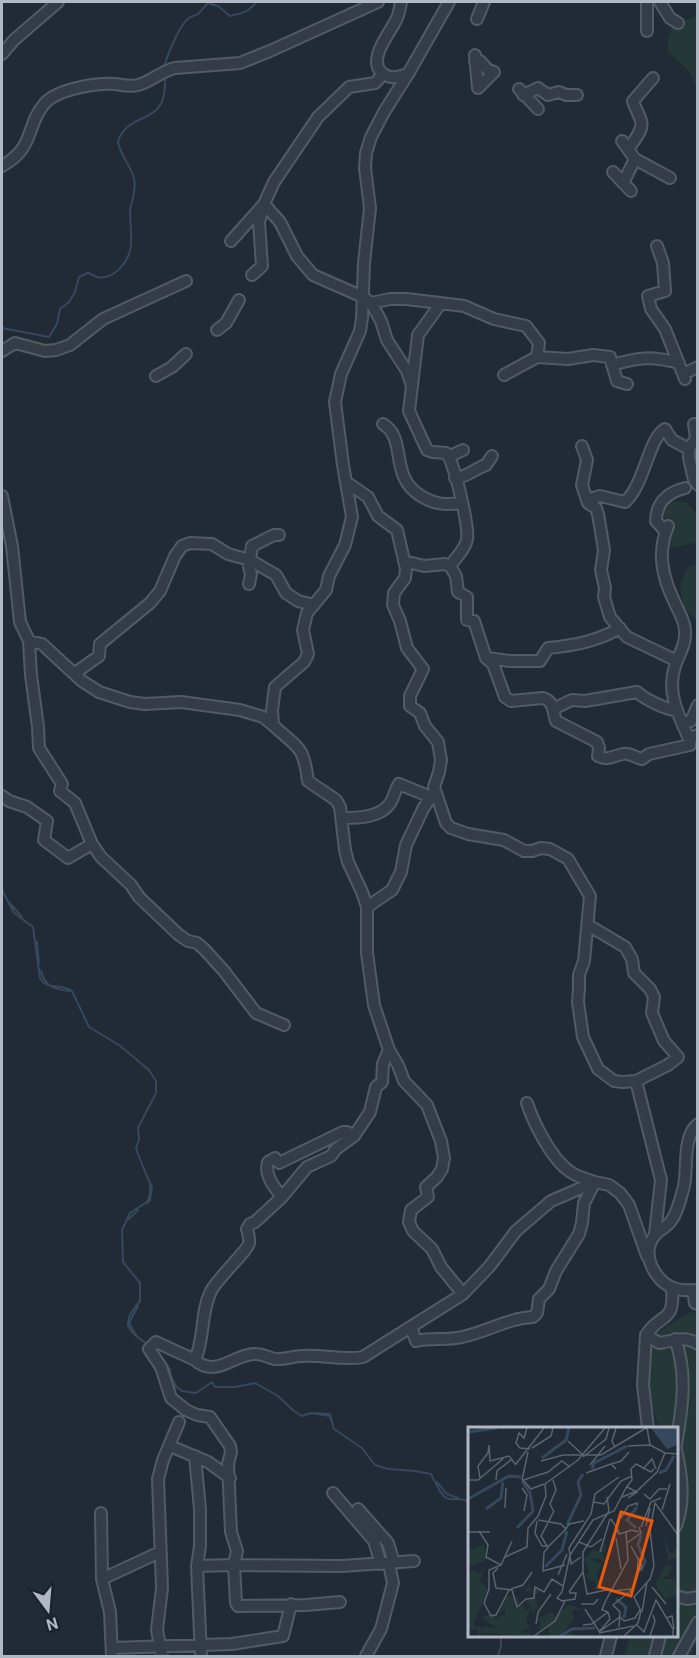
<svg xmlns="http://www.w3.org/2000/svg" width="699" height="1658" font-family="Roboto,sans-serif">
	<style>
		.green { fill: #243838 }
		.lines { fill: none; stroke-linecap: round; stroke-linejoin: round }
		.stream { stroke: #35485d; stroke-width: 2 }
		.minor-casing { stroke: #525b64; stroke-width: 14 }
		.minor { stroke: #343d47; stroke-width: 10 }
		.inset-river { fill: none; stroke: #35485d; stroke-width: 3 }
		.inset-road { fill: none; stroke: #5a636e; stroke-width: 1.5 }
		.view { fill: #e8590c; fill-opacity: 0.15; stroke: #e8590c; stroke-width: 3 }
		.inset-edge { fill: none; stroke: #afb8c3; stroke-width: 3 }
	</style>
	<rect width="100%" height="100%" fill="#212b36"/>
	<path class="green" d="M694,17H697V87L688,70L668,52V39L672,26Z
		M674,501L687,503L697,515V542L672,548C669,540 666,522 663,512L669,504Z
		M697,564H698L697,621L683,606L680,585L688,567Z
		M690,1312L698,1313L697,1642L690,1656H624L630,1636H676V1428H658L659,1425L648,1396L652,1336Z"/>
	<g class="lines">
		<path class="stream" d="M164,67C167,56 179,25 189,18C191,16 195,16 198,14C202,11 204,6 208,3L218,6L230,16C241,13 250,12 256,2
			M2,328L49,337L57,324L60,309L69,302L75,292L79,277L88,273C91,274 94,276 97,277C114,281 130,260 131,245C132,234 130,223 130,212C131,201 137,190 134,179C131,165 120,156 118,141C131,107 168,130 165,76
			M2,890L14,913L33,927L40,978C47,991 62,983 72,991L89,1027L119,1045L149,1070L156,1081V1093L138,1128L139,1139L136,1149L150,1184V1195L147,1202L130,1213L122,1230L123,1262L140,1283V1301C120,1324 126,1329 148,1345
			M8,901L22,917
			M37,942L39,963
			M41,971C45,987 54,989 70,991
			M147,1203L150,1200L152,1186L150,1183
			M129,1219L138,1210
			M136,1335L129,1323L138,1306
			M157,1352L170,1369L171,1383L182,1391L196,1393L212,1382L215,1387H235L255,1383L278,1396L294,1411L302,1416L311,1413L330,1416L334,1429L362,1448L375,1465L388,1469L415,1471L431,1474C435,1481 441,1498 449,1499C459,1500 459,1497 470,1502
			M165,1364L176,1386
			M313,1413L330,1414L331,1418
			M437,1482L447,1494L458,1498
			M498,1656L501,1646V1636"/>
		<defs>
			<path id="minor" d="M401,2C400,8 399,15 396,20C390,33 368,58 381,72C389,80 399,77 408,74
				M449,2L408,74L384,112L371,137L366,153L365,168L370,208L364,263L362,318L360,331L341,374L335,402L343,465L352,517L345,545L329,576L326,590L307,613L303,630L308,654L304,662L275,687L272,710L273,725C298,749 303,743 308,781L336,800L340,807L345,850L348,862L362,892L367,907V953L374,1005L389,1050L398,1065L404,1081L427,1105L441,1141L444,1158L442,1169L437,1177L426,1187L428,1197L411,1210L409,1222L413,1231L432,1249L441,1267L463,1294
				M660,2L670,18L678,23
				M477,19L484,2
				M647,31V2
				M2,54L14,40L58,2
				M475,55L478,88L494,72L488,70L480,61H475
				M519,89L538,109
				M523,95L538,88L548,95L559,92L566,95H577
				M622,141L635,159L623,183
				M629,149C633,140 644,131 641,121C639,114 635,108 633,101L653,78
				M635,159L670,178
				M2,166C36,147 25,126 45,103C58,89 96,83 115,84C123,85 129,87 138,85C151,82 161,71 175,68L240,63L270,51L378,2
				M613,172L631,191
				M264,204L280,222L297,256L313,275L363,297L371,303L381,321L387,340L407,371L411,383
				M231,241L264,204L274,182L318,117L349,87L375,83L383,74
				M657,246L663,263L665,291L648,296L651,309L665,329L685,379
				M252,275L262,266L259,222L263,207
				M371,303L390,299H407L464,306L494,319L526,326L539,343L537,357L504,375
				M441,303L418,335L409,411L427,450L433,452L446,453C454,459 469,527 467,539C466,548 455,559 450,566
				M217,330L226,323L239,300
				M2,351L15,343L45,351L56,350L70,345L103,319L186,281
				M537,357L568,359L593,355L610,357L617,381L627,384
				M612,365C640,357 651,356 679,363
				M683,374L698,367
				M156,376L172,367L186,354
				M383,424C408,439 388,476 421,496C436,505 445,505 462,503
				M694,424L696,438L689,449V458L694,480L698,485
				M582,446L587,460L582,485L588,503L596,508L598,514L604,550L601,570L605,588L604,597L610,617L627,637L677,661
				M450,456L463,450
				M455,478C468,477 474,469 486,465L492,456
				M346,482L368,497L378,516L397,530L406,569L405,578L394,593L393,605L400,621L407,648L423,669L410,696V706L420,713L425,726L438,742L441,760L439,772L434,787L446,823L451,828L468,834L504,840L524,851H532L541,848L550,849L568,859L590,896L584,961L579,975V987L578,1002L583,1037L598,1069L614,1081L623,1082L636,1081
				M2,496L12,546L20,622L29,641L31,675L38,727L39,748L62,784L60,791L75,803L92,844L101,857L131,885L139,897L179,935L188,941L197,943L204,949L224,971L256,1013L284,1025
				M592,505L593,498L600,496L625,502C645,484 648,439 665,429L672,440L689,449
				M668,526C657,552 662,576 674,601C678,611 685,620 685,631C686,645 679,654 675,666C666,693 679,716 690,741
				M665,531L656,521C656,503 668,492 685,488
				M404,561L424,566L445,564L450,566L456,576L458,592L467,597V620L474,621L486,658L493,664L505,697L511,701L543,698C554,701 553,712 556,721L597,742L599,748L598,756C607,761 613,756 623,754C630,752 635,758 642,759L649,754L690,745C690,739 692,737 698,735
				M249,584L251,574L249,567L252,546L274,535H279
				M29,641L42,644L82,681L99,692L130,702L145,704L181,702L240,710L263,717L273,725
				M487,658L510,661H540L548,648C573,646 598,641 620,628
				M75,673L99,656L100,644L150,603L160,591L175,556L182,546L190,543L212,544L228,554L250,560L276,575L286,593L298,601L314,605
				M553,709L572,700L585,701L637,692C645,699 666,710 676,710
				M682,723L691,721L698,705
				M2,796L9,801L27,807L47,821L44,840L68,858L92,844
				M342,818C358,818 381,818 391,802C394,796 395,790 399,784L431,797
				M367,907L392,890L401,872L406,845L424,807L435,792
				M588,925L625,947L632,959L634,973L650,989L654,997L652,1013L664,1041L678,1057L668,1065L636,1081L661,1180L655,1234
				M698,1124C682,1137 688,1167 684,1186C681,1197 678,1212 671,1221C668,1226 661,1229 657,1233C643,1247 648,1265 660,1279C670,1289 679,1291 693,1290L695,1303L698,1304
				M282,1197C274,1187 264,1175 268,1162L275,1158L279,1163L343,1132H347L354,1136
				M411,1327L416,1341C433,1337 446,1341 462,1337C487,1332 508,1318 533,1317L537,1313L539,1299L549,1289L556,1271L579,1234L582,1223L584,1203L595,1182C586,1179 577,1177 569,1171C551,1158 534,1124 527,1103
				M646,1335L659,1343C673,1341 685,1335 698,1344
				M675,1339C688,1374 682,1409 676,1445
				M195,1360C216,1379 235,1353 256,1354C263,1354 269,1358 275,1359C284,1360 293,1356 302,1356C323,1354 343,1361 363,1357L463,1294L489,1267L516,1231L551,1201L595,1182L609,1185L620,1193L629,1205L647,1256
				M648,1428L643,1385L646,1335C661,1312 675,1324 672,1288
				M170,1446L208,1462L230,1478
				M676,1450C682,1476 685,1501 676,1526
				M195,1456L200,1509V1546L197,1566L201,1656
				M333,1493L374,1541L381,1564
				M358,1509L388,1543L394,1563
				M101,1513L102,1579L110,1612L112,1656
				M197,1566L234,1565L237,1551L231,1532L228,1464L231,1452L230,1446L210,1417L197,1415L186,1410L171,1398L161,1367L149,1349L156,1342L195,1360C205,1338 200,1313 211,1291C218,1278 248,1250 249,1243C250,1239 248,1233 247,1229L250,1224L255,1222L282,1197L307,1167L331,1156L336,1149L354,1136L370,1112L376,1087L382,1082L383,1064L389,1050
				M102,1579L160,1552
				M676,1596L687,1599L698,1597
				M340,1602L306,1605L238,1606L236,1603L234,1565L342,1566L414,1561
				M112,1648L232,1644L283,1636L291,1604
				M162,1656L157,1630L162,1588L158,1479L163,1460L179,1422
				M366,1656L381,1629L393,1583L389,1564
				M606,1656L611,1636
				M655,1656L660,1636
				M679,1656L698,1622"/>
		</defs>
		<use href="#minor" class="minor-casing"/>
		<use href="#minor" class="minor"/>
	</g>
	<g transform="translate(468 1427)">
		<rect width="210" height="210" fill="#212b36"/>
		<path d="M196,110L203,127L210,120V130L202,133L197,141L200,138L204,140L201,147L193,152H207L210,168L197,172L187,157L200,134ZM16,117L18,133L0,140V124ZM136,117H139L135,128L139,137L130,131L124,133L134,137L128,147L134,162L127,163L128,155L117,150L121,144L116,132L125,123L131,125ZM17,140L12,154L20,163L5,198L13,200V205L15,199L30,202L13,191L24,186L28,192L33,188L37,190V182L31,186L39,168L50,171L51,176L45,178L47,183L54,177L58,184L63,178L57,175L65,170L64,164L57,165L61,157L64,163L67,160L71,164L67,168L70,181L66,183L69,185L65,187L62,181L58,196L62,199L61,201L53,204L58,207L60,204L63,209L16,206L10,209V202L0,203V146L6,143L11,146ZM100,178L115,182L104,183L106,193L93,208L100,205L109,209H81V201L69,202L73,198L70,192L83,185L89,189Z" fill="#243838"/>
		<path d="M183,1H210V18L199,22Z" fill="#35485d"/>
		<path class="inset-river" d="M0,5L29,1M74,31L98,13L101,1M124,42L126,36L159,19M191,46L198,43L206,29M0,72L41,49L53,50M18,82L33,71L35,55M99,98L113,68L110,55L115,47M49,101L65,84L62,66L54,54M168,101L159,93L169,80M77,140L94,123L99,104M173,144L177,134L170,118L173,108M148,172L158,180L156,191M92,209L104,202L127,201"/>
		<path class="inset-road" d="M59,1L56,11L51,6L48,16L52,21L62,22M179,1L182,18L197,26L210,27M100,14L114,27M21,18L22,34L41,29L48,38M160,19L182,18M147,20L144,14L148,1M64,21L83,9L85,1M115,30L138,12L141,1M73,34L95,28H133L178,1M48,37L76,1M122,38L137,19M148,42L143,37L153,34L161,25M175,42L184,32L188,42M118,46L143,37M12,51L10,39L20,26L21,18M0,53H10L36,31M28,53L29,44L44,32M54,53L60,25M85,53L88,63L82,77L86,85M76,57L63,62L55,53L80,45L94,34L102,40M159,60L169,65L160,71M54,61L59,68L56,84M158,61L164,53L163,42L168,37L183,45L186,42M176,67L182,72L191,62H199M154,70L169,64L189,45L197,26M126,75L136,77L153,54L164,49M37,81L38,61M194,83L202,57M86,84L73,109L80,121L76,125L75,144L97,138M153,91L160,79L169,76V79M143,92L150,103L145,109M70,93L93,97L98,102L101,97L116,94M69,94L67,106L74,119H81L98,102M178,99L182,81M173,100L183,75L193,71M150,103L151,107L164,103L171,105M11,104L20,118L18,130L33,138L21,143V162L16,176L23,189M158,104L160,133L137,175L134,183L140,185L142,192L131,205L152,190L156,194L167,191L172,183M0,105H22M148,111L153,142M111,115L123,120L134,112M159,116L173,106L171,100M163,119L170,132L169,150M132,125L142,92M37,130L59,120L60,101L70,89L78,69L77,57L110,33L137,1M113,130L103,137L101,121L123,87L127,67L151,50M33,138L44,114M30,141L25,146L28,161L44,163L49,180L58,172L66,171L67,160L76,165L84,152L95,159M115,145L119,167L143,162M169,147L174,140L171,131M90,148L99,127M184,160L198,177M43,162L55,158L64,145M144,164L164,162M101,165L115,145V125L141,84L139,70M101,166H108L107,172L94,174L89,171L94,165L102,128L125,93L146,84L159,59M113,177H126L130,172M117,182L131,204M174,185L179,155M22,189L28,188L41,163M198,191L204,189L206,202M68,197L70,185L83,167M115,198L124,197L140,185M169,198L176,205L188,173L205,202V209M151,200L152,185L145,178L166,161M131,206L165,199M66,209L87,194L97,174M156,209L170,196L173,184L166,170L182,152L186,139L182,102L187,76L210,108M182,209L187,194L185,188"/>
		<path class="view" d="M153,85L184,94L163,169L131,160Z"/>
		<rect width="210" height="210" class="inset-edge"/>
	</g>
	<rect width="699" height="1658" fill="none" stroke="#afb8c3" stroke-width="6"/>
	<g transform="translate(48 1610) rotate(164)" stroke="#1a222b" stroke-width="4.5" paint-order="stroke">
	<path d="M0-4.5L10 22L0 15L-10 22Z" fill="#afb8c3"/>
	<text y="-9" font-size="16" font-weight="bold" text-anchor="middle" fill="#afb8c3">N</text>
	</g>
</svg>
